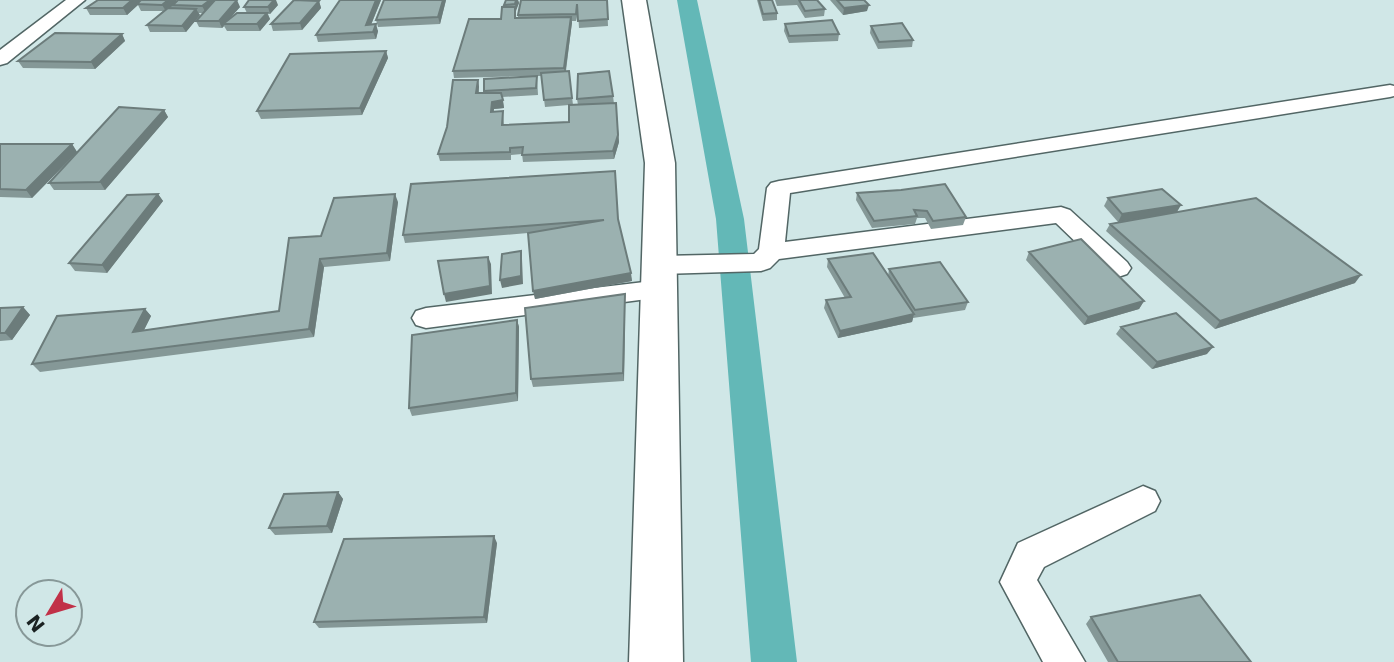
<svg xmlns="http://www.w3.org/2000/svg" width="1394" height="662" font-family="'DejaVu Sans',sans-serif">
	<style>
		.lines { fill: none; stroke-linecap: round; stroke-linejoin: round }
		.canal { fill: #63b8b7; fill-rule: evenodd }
		.street-casing { stroke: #526665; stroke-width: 3 }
		.secondary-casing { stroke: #526665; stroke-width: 3 }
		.street { fill: #fff; fill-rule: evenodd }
		.secondary { fill: #fff; fill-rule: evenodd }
		.wall { fill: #859897; fill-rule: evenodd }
		.shaded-wall { fill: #6c7c7b }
		.building { fill: #9bb1b0; stroke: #6c7c7b; stroke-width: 2 }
	</style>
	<rect width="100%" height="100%" fill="#d0e7e7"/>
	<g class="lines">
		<path class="canal" d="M677,0H697L744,219L797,662H751L716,219Z"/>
		<defs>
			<path id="street" d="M66,0H85L7,63L0,65V50Z
				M1390,85L1394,86V96L1390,97L790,193L785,242L1061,207L1070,210L1127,262L1131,268L1127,274L1118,277L1109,274L1056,223L779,259L770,268L761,271L661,274L652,271L648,265L652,259L661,256L754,254L759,249L767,188L771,183L779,181Z
				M661,280L670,282L674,289L670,296L426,328L416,325L412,318L416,311L426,308Z
				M1143,486L1155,491L1160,501L1155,511L1044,567L1037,580L1085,662H1043L1000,582L1018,543Z"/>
			<path id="secondary" d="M622,0H646L675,163L683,662H629L645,163Z"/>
		</defs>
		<use href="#street" class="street-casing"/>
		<use href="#secondary" class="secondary-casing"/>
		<use href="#street" class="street"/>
		<use href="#secondary" class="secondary"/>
	</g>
	<path class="wall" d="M98,0H176L177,1L240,7L229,19L247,13L244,7L278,5L270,14H268L270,19L260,31H227L224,26L222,28L199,27L196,21L203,13H198L200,15L186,32H150L147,25L163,11H141L138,5L127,15H90L86,8Z
		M340,0H381L371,25L378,31L376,39L318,42L316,35Z
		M384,0H446L440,24L378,27L376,20Z
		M506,0H518L519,3L515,11L516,18H518V15L607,0L608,26L579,28L578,12L576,21H572L566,71H569L573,105H578L577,99L613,96L619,142L614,159L523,162L522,154L511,155V160L440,161L438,154L478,80L479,87V93H484V91L530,76L454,78L453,71L501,19L505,7ZM537,76H541L545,107L569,105V122L504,125L503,111L493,112L494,109L504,108L502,97L538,95Z
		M757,0H772L777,13V20L763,21Z
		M775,0H817L825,9L824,16L805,18L797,5L777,6Z
		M830,0H864L867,11L843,15Z
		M319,1L321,8L302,30L273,31L271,24Z
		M785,24L839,34L838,41L789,43L784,31Z
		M871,26L913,40L912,47L878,49L870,33Z
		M122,34L125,41L95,69L23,68L18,61Z
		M386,51L388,58L362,115L261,119L257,111Z
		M164,110L168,117L105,190H54L49,183Z
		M0,144H72L77,152L32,198L0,197Z
		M411,184L618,220L632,281L535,299L528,233L405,243L403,235Z
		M857,193L966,217L963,225L931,229L925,218H917L915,224L872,228L856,200Z
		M158,194L163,201L107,273L75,271L69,263Z
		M1108,198L1177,212L1355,283L1215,329L1106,231L1110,224L1118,222L1104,206Z
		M398,202L390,261L324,267L314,337L40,372L32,364L145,309L151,316L144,330L279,311L321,236Z
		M1029,252L1144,301L1139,309L1084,325L1026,260Z
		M828,259L888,276L889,269L968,302L965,310L913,318L912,322L838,338L824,308L826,300L845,298L827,267Z
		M625,294L624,381L533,387L531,379Z
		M23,307L30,315L12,340L0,341V308Z
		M517,320L519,327L518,401L412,416L409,408Z
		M1121,327L1207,354L1152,369L1116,334Z
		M338,492L343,499L332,533L275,535L269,528Z
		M497,543L487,623L319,628L314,622Z
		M1091,617L1251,662H1108L1086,624Z"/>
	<path class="shaded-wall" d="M132,0H142V1L127,15L123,8Z
		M168,0H176L177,2L166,11L162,5Z
		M210,0H216L206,13L202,6Z
		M237,0L240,7L225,24H223L224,26L222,28L219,21Z
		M274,0H276L278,5L270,14L268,7Z
		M376,0H381L368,32L366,25Z
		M443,0H446L440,24L438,17Z
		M516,0H518L519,3L516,11L515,4Z
		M319,1L321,8L302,30L300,23Z
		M869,5L867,11L843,15L844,8Z
		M196,9L200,15L186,32L182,26Z
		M267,13L270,19L260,31L257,24Z
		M571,17L572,23L565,75L564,68Z
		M376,24L378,31L376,39L373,32Z
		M122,34L125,41L95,69L91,62Z
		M386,51L388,58L362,115L360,108Z
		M478,80L479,87L477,100L476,93Z
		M503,100L504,108L494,109L493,119L491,112L492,102Z
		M616,103L619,142L614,159L613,151Z
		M164,110L168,117L105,190L100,182Z
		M72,144L77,152L32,198L26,190Z
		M158,194L163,201L107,273L102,265Z
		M395,194L398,202L390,261L387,253Z
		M1181,205L1177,212L1118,222L1122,214Z
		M521,251L522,259L523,284L502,288L500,280Z
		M488,257L491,264L492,294L446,302L444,294Z
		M320,259L324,267L314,337L309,329Z
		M631,273L632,281L535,299L533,291Z
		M1361,275L1355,283L1215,329L1220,321Z
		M625,294V302L624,381L623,373Z
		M1144,301L1139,309L1084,325L1088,317Z
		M23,307L30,315L12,340L5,333Z
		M145,309L151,316L139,340L133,332Z
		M914,314L912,322L838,338L840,331Z
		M517,320L519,327L518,401L516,393Z
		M1213,347L1207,354L1152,369L1157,362Z
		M338,492L343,499L332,533L327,526Z
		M494,536L497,543L487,623L484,617Z"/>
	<path class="building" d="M98,0H132L123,8H86Z
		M141,0H168L162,5L137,4Z
		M178,0H210L202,6L173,5Z
		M215,0H237L219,21H196Z
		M249,0H274L268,7H244Z
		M294,0L319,1L300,23L271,24Z
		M340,0H376L366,25L376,24L373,32L316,35Z
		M384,0H443L438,17L376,20Z
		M506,0H516L515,4L504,5Z
		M521,0H607L608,19L578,21L577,4L576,14L518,15Z
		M759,0H772L777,13L763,14Z
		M799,0H817L825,9L805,11Z
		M837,0H864L869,5L844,8Z
		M502,7H515V18L571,17L564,68L453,71L469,19H501Z
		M168,8L196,9L182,26L147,25Z
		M237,13H267L257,24H223Z
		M832,20L839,34L789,36L785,24Z
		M902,23L913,40L879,42L871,26Z
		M55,33L122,34L91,62L18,61Z
		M386,51L360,108L257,111L290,54Z
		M569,71L572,98L544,100L541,73Z
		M609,71L613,96L577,99L578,74Z
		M537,76L536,88L484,91V79Z
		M453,80H478L476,93H501L503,100L492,102L491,112L503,111L502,125L569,122V105L616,103L618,135L613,151L522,155L523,147L510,148V152L438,154L447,127Z
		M119,107L164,110L100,182L49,183Z
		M0,144H72L26,190L0,189Z
		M615,171L618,219L631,273L533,291L528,233L604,220L403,235L411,184Z
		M945,184L966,217L933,221L927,211L914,210L917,216L874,221L857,193L901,190Z
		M1162,189L1181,205L1122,214L1108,198Z
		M158,194L102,265L69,263L127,195Z
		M395,194L387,253L320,259L309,329L32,364L57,316L145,309L133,332L279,311L289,238L321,236L334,198Z
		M1256,198L1361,275L1220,321L1110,224Z
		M1081,239L1144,301L1088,317L1029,252Z
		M521,251V276L500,280L502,254Z
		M873,253L914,314L840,331L826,300L851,297L828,259Z
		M488,257L490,286L444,294L438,261Z
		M940,262L968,302L915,310L889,269Z
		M625,294L623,373L531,379L525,308Z
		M23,307L5,333H0V308Z
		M1176,313L1213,347L1157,362L1121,327Z
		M517,320L516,393L409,408L412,335Z
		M338,492L327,526L269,528L284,494Z
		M494,536L484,617L314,622L344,539Z
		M1200,595L1251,662H1118L1091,617Z"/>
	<g transform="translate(49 613) rotate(232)"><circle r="33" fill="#d0e7e7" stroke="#879898" stroke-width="2"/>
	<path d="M0-5L12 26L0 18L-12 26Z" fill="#c13148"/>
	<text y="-10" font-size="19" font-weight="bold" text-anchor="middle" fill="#1a2222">N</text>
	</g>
</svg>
